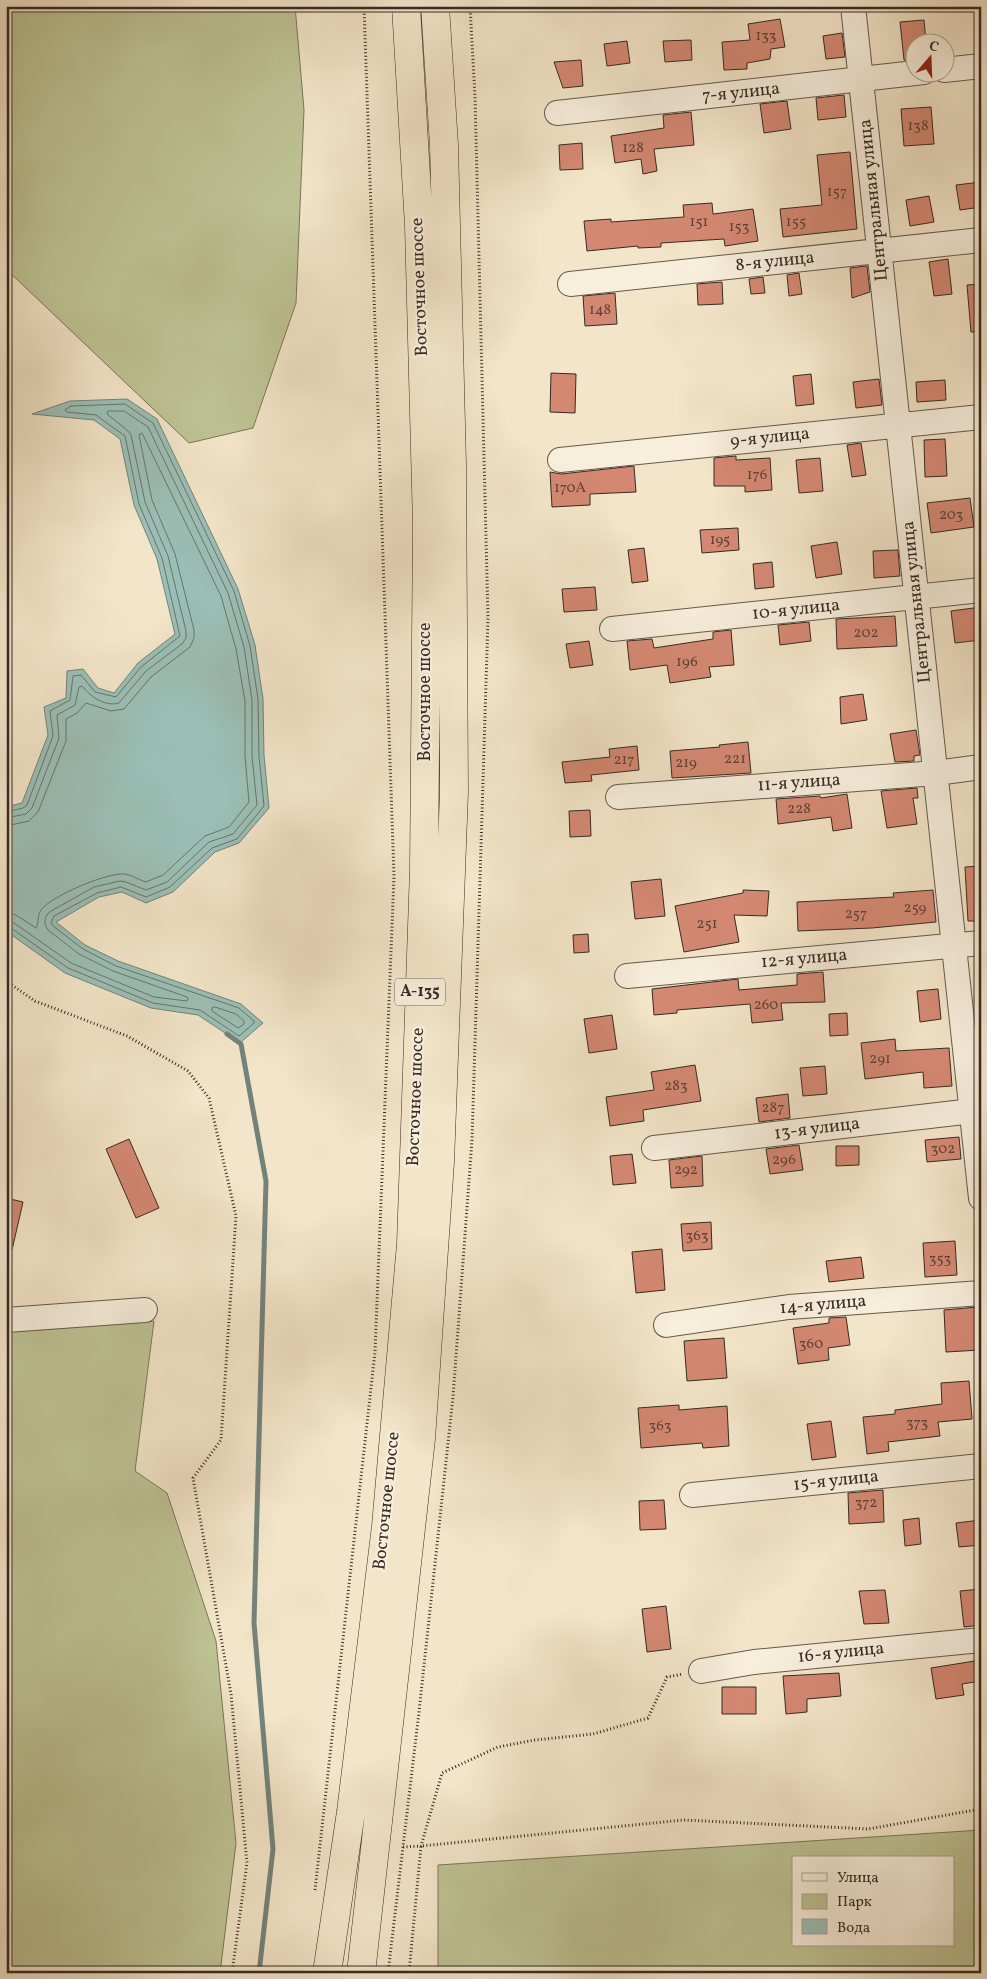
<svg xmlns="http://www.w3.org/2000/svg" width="987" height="1979" font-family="Vollkorn,serif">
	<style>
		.green { fill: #bec394; stroke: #7a765c; fill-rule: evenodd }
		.water { fill: #9bbfb6; stroke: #73837c }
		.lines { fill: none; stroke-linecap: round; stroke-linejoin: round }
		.shore { stroke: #68746d; stroke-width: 1 }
		.stream { stroke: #73837c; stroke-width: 5 }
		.building { fill: #d48872; stroke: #362a24 }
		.minor-casing { stroke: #65594d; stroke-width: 26 }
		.highway-casing { stroke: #362a24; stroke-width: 29 }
		.path { stroke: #362a24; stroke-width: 3; stroke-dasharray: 1 2.5; stroke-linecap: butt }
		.minor { stroke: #f7eedc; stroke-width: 24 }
		.highway { stroke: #f3e5c9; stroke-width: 28 }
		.labels { text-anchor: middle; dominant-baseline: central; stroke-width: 4.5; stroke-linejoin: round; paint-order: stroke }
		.number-label { font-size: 15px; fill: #5e4238 }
		.shield { fill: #f7eedc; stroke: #70655b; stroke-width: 1 }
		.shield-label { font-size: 16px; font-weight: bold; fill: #362a24 }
		.street-label { font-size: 18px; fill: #362a24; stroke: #f7eedc }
	</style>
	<rect width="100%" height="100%" fill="#f3e5c9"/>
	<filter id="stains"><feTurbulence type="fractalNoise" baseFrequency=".004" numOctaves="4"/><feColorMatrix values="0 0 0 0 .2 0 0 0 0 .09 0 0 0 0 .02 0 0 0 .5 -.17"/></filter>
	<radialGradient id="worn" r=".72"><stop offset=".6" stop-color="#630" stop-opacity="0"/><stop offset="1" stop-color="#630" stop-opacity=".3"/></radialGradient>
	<path class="green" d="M6,6H295L304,110L296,303L253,428L189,443L6,269Z
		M154,1321L135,1471L167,1493L216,1641L236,1843L220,1973H6V1331Z
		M981,1830V1973H438V1865ZM793,1858H953V1945H793Z"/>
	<path class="water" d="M127,399L157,419L238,589L255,645L263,699L264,755L269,808L239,843L215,852L173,892L146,903L122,892L99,897L56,922L85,945L118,961L241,1004L263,1023L240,1043L198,1015L151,1008L65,973L6,931V807L22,803L48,735L44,707L66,698L67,671L83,669L98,688L114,693L138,663L175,634L157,559L134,505L120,439L94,420L32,414L70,401Z"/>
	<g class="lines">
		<path class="shore" d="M6,812L23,808L27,805L53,736L50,711L70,700L73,676L81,675L95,692L116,697L141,667L180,636L162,558L139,504L125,436L96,415L67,412L65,410L71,406L125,404L153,423L234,591L250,646L258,699L259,756L264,806L237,839L212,848L170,887L146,897L121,887L97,893L54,916L51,923L53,926L83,949L116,966L239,1008L254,1021V1023L239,1036L200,1010L153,1003L68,968L11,928L6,927
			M6,818L26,814L32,808L59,738L57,715L75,705L79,687L82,686C91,697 105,707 119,703L146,671L182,644L186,638V631L168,556L145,502L131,435L127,430L107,414L108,411H124L148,427L228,593L244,647L252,700V756L257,805L233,834L209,842L167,882L146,890L126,882L120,881L94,887L51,911C44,916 43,923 48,930L79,954L113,971L187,997L188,999L187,1001L154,997L71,963L14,923L6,921
			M6,826L29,821L38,812L66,741V719L77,713L86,703L111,711L124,709L151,677L190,647L194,638V630L175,554L152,500L139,435L142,433L221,596L236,649L245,701V756L249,802L229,827L205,836L163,875L146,882C139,880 132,875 125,874C108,872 51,896 41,910C37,916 39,923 36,928L16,915L6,913
			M215,1007L236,1014L244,1021V1024L238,1028L212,1011V1008Z"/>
		<path class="stream" d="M227,1034L241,1044L266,1181L254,1623L273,1849L259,1973"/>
	</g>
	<path class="building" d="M780,19L785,47L771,49L770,59L747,63V69L724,70L722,42L750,40L748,24Z
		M924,20L926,42H914V59L904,60L900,22Z
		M842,33L845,57L826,59L823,36Z
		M691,40L692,60L665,62L663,41Z
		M627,41L630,63L607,66L604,44Z
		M581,60L583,86L563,88L554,62Z
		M844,95L846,117L818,120L816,98Z
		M787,101L791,129L764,133L760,104Z
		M931,107L934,144L904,146L901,109Z
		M691,112L694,145L654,149L657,171L643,174L641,159L615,163L611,136L664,128L663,115Z
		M582,143L583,169L560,170L559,145Z
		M850,152L857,229L783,237L780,209L822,205L817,155Z
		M981,182V207L960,210L956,185Z
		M929,196L934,222L910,226L906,200Z
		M712,203L713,214L753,209L758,241L725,246L724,239L661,243V247L638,248V246L587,251L584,221L611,219V222L684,217L683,205Z
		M948,259L952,294L934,296L929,262Z
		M867,266L870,292L852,298L850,268Z
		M799,273L802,294L789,296L787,275Z
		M763,277L765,293L751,294L749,279Z
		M722,282L723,304L698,305L697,284Z
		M981,284V332H971L967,285Z
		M615,293L617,324L585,326L583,296Z
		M551,373L576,374L575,413L550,412Z
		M811,374L814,404L796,406L793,376Z
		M879,379L882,405L856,408L853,382Z
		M945,380L946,400L917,402L916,382Z
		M945,439L947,476L925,477L924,440Z
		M861,443L866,475L852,477L847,445Z
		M736,456V460L770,458L772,490L745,492V486H714V458Z
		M820,458L823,491L799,493L796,460Z
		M634,466L636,492L590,494V505L552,507L550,472L561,474Z
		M970,498L974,527L931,533L927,503Z
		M738,528L739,550L702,553L700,530Z
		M837,542L842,574L816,578L811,546Z
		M644,548L648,581L632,583L628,550Z
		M898,550L900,576L874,578L873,551Z
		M772,562L774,587L755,589L753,564Z
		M595,587L597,610L564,612L562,589Z
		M981,607V640L955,643L951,611Z
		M895,616L897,646L837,649L836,619Z
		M809,622L811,641L780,645L778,625Z
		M731,630L734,665L709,667L711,677L670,683L667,665L630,670L627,641L652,639L654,648L713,639V632Z
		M589,641L593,665L570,668L566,644Z
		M863,694L867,720L841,724L840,697Z
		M916,730L920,755L914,756V761L895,762L890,734Z
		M748,742L751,773L672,778L670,751L720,747L719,745Z
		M637,746L639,770L591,775L592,781L565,783L562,762L610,757L609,749Z
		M917,788L918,798H913L917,824L887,828L881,791Z
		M847,794L852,828L833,831L831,817L778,824L776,799L820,796L821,798Z
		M590,810L591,836L570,837L569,811Z
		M981,866V921H968L965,867Z
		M661,879L665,916L635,919L631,882Z
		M743,890L769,891L767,916L734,915L739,942L684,952L675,906L743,893Z
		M933,890L936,922L872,928L798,931L797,902L894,897L893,893Z
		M588,934L589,952L574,953L573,935Z
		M823,972L825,1002L781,1003L783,1020L752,1023L750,1004L677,1010V1013L654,1015L652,989L738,979L739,990L797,985V974Z
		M938,989L941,1019L920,1022L917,991Z
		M847,1013L848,1035L830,1036L829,1014Z
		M612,1015L617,1049L589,1053L584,1019Z
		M895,1039L896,1051L949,1048L952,1086L924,1088L923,1072L865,1079L861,1043Z
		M695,1065L701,1101L643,1110L644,1121L610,1126L606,1097L654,1090L651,1072Z
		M825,1066L827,1094L803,1096L800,1068Z
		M788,1094L790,1118L759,1122L756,1098Z
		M959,1137L961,1159L927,1162L925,1140Z
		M129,1139L159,1208L136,1218L106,1149Z
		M799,1145L803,1170L770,1174L766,1149Z
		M836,1146H859V1165L836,1166Z
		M632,1154L636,1183L613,1185L610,1156Z
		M702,1156L703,1186L671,1188L669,1160Z
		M6,1198L23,1202L12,1250H6Z
		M711,1222L712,1249L683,1251L681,1224Z
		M955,1241L957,1275L925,1277L923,1243Z
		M662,1249L665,1290L636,1293L632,1252Z
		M861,1257L864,1278L829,1282L826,1261Z
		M978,1307L980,1350L946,1352L944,1310Z
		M846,1317L850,1345L828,1348L829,1360L798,1364L793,1328L829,1323V1318Z
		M724,1338L727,1378L687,1381L684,1341Z
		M969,1381L972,1419L938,1422L940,1436L888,1442L889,1451L867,1454L863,1417L895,1414V1410L942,1404L941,1383Z
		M679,1405V1410L727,1406L729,1446L703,1448L702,1443L641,1448L638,1408Z
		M831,1421L836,1457L812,1460L807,1424Z
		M883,1490L884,1522L849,1524L848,1493Z
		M664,1500L666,1529L640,1530L639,1501Z
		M919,1518L921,1544L905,1546L903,1520Z
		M981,1520V1545L959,1547L956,1523Z
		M981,1589V1625L964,1627L960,1591Z
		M885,1590L889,1623L864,1624L859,1591Z
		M666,1606L671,1649L647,1652L642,1609Z
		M981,1660V1681L962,1684L964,1695L936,1699L931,1668Z
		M839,1673L841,1696L807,1699V1712L786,1714L783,1676Z
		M722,1687H756V1714H722Z"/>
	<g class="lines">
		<defs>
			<path id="minor" d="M853,6L981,1198
				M944,70L981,66
				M557,113L924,72
				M570,284L981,240
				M560,460L981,417
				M612,629L981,590
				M618,797L936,773L981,767
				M627,976L981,943
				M654,1148L981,1110
				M6,1320L145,1310
				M666,1325L789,1307L981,1293
				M692,1495L981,1466
				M701,1671L754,1662L981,1640"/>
			<path id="highway" d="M327,1973L351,1812L386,1526L411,1244L424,869L427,525L419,226L406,6
				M361,1973L421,1439L440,1162L454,792L452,464L444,145L435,6"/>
		</defs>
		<use href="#minor" class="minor-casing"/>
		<use href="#highway" class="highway-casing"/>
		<path class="path" d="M6,981L35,1001L127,1036L188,1071L209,1098L236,1216L221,1440L193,1478L231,1694L247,1863L232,1973
			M403,1847L421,1846L442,1773L498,1747L535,1740L593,1734L648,1718L667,1677L683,1674
			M315,1890L375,1352L394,876L364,6
			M388,1973L419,1712L453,1397L472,1140L488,618L475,97L470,6
			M409,1973L421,1846L684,1820L868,1829L981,1809"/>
		<use href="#minor" class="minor"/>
		<use href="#highway" class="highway"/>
	</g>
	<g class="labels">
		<g class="number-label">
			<text x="766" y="36">133</text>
			<text x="918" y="126">138</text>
			<text x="633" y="148">128</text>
			<text x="837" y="192">157</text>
			<text x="699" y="222">151</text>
			<text x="796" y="222">155</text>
			<text x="739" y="227">153</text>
			<text x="600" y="310">148</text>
			<text x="757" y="475">176</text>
			<text x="570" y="488">170А</text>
			<text x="951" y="515">203</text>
			<text x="720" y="540">195</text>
			<text x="866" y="633">202</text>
			<text x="687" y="662">196</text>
			<text x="735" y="759">221</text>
			<text x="624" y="760">217</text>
			<text x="686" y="763">219</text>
			<text x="799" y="809">228</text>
			<text x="915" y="908">259</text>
			<text x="856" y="914">257</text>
			<text x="707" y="924">251</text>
			<text x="766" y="1005">260</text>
			<text x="880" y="1059">291</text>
			<text x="676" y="1086">283</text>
			<text x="773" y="1108">287</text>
			<text x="943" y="1149">302</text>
			<text x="784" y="1160">296</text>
			<text x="686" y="1170">292</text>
			<text x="697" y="1236">363</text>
			<text x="940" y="1259">353</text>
			<text x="811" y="1344">360</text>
			<text x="917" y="1423">373</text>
			<text x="660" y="1426">363</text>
			<text x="866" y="1503">372</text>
		</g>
		<rect class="shield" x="395" y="978.5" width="50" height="27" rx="4"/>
		<g class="shield-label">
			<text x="420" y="992">А-135</text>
		</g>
		<g class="street-label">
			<text transform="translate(741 93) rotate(-6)">7-я улица</text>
			<text transform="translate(874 200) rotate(-96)">Центральная улица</text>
			<text transform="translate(775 262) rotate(-6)">8-я улица</text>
			<text transform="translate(420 287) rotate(-92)">Восточное шоссе</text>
			<text transform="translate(770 438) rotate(-6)">9-я улица</text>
			<text transform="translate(917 602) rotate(-96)">Центральная улица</text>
			<text transform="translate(796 610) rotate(-6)">10-я улица</text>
			<text transform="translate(425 692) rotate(-90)">Восточное шоссе</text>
			<text transform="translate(799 783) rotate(-4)">11-я улица</text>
			<text transform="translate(804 959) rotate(-5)">12-я улица</text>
			<text transform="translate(416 1097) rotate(-88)">Восточное шоссе</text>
			<text transform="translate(817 1129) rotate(-7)">13-я улица</text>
			<text transform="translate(823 1305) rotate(-5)">14-я улица</text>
			<text transform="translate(836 1481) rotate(-6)">15-я улица</text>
			<text transform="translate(387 1501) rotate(-84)">Восточное шоссе</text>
			<text transform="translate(841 1653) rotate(-6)">16-я улица</text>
		</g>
	</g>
	<rect width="987" height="1979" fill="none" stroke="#f3e5c9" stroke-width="25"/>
	<rect x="8" y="8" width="972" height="1964" fill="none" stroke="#362a24" stroke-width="2.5"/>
	<rect x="12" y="12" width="962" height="1954" fill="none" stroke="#362a24"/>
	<rect x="792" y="1856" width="162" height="90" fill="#f7eedc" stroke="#aaa092"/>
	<rect x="802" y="1873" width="25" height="8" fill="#f7eedc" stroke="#aaa092"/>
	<text x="837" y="1882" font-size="15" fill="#362a24">Улица</text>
	<rect x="802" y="1894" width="25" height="15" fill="#bec394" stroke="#aaa092"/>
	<text x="837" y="1906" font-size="15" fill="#362a24">Парк</text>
	<rect x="802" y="1919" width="25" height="15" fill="#9bbfb6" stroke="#aaa092"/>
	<text x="837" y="1932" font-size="15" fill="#362a24">Вода</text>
	<g transform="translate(930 58) rotate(19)"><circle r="24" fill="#f7eedc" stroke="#aaa092"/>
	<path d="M0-4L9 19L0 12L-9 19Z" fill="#8f2418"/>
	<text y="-8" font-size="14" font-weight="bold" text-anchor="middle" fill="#362a24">С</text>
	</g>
	<rect width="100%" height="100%" filter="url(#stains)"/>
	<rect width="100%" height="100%" fill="url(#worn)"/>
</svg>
